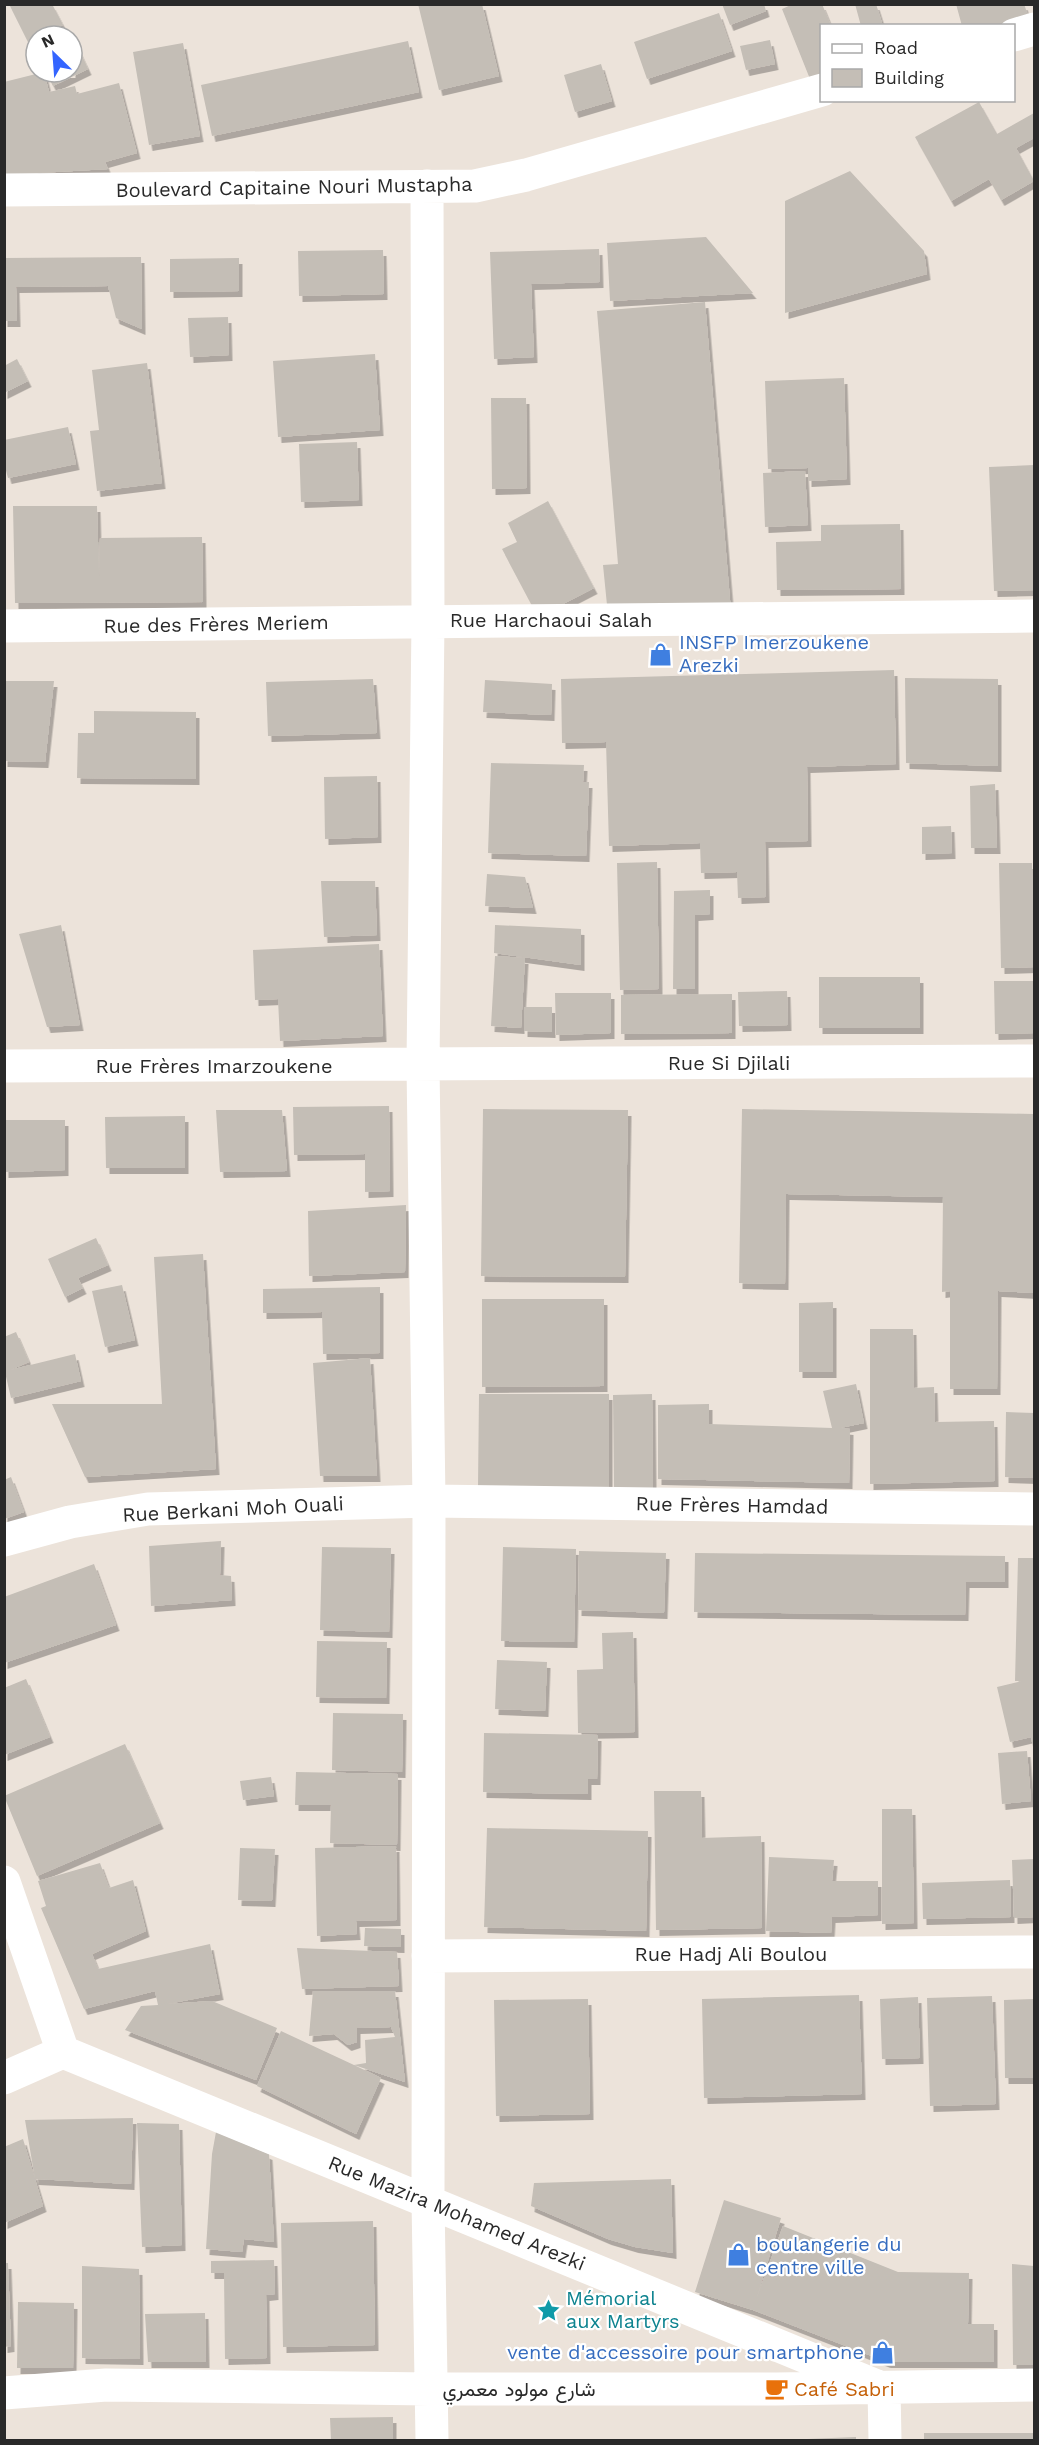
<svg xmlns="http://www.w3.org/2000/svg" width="1039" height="2445" font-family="'Work Sans',Vazirmatn,sans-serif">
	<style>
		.building { fill: #c4beb6; filter: url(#shadow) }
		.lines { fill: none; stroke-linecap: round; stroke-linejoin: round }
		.street { stroke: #fff; stroke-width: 33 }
		.labels { text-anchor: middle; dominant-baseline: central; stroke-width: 4.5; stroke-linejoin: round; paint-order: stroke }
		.street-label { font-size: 20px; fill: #292929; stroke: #fff }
		.shop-label { font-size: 20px; fill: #366cbe; stroke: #fff; text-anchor: start }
		.culture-label { font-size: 20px; fill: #0d838f; stroke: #fff; text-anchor: start }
		.food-label { font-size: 20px; fill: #c56008; stroke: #fff; text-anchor: start }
	</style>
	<defs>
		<filter id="shadow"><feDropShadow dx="3.5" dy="6" stdDeviation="0" flood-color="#0004"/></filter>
	</defs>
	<rect width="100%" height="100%" fill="#ece3da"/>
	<path class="building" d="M9,4H52L63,25L41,36H36V39L28,42Z
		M418,4H482L499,76L439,90Z
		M722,4H764L766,11L730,25Z
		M793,4H822L831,26H822V80L812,84L782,9Z
		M855,4H876L883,26H861Z
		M956,4H1024L1031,24L962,26Z
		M719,13L732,51L647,79L634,42Z
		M71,33L88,69L53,86L46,72H72V36H64Z
		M770,40L775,64L746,70L740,46Z
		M408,41L419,92L212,136L201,85Z
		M183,43L200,136L149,145L133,52Z
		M601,64L612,101L575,112L564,75Z
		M44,72L49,92L75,86L77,94L119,83L137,153L105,162L108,169L4,175V82Z
		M979,102L997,134L1034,113V138L1016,148L1034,181L1001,200L989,179L951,201L915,137Z
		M850,171L924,251L927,274L785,313V201Z
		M706,237L753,293L610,301L607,243Z
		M599,249L600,282L531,284L534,357L494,359L490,252Z
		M383,250L384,294L299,296L298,251Z
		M141,257L142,329L116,318L108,286L16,287L17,321H4V258Z
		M239,258V291L170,292V259Z
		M705,302L731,612L608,615L603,565L618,564L597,311Z
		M228,317L229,355L190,357L188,318Z
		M375,354L380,430L278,437L273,361Z
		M17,359L28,381L4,393V366Z
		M147,363L162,483L97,491L90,431L99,430L92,370Z
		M844,378L847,479L808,481V468L768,469L765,381Z
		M491,398H526L527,488L492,489Z
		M68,427L76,464L8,478L4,463V440Z
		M357,442L359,500L301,502L299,444Z
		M1034,465V590L994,591L989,467Z
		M805,471L808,525L765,527L763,473Z
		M548,501L594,588L538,617L502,549L517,542L508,523Z
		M13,506H97L99,576L100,538L202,537L203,602L15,603Z
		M900,524L901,589L777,590L776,542L821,541V525Z
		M894,670L896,764L807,767L808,841L765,842L766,897L738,898L737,872L701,873L700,843L609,846L606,742L562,743L561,679Z
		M905,678L998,679V766L906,763Z
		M373,679L377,733L268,736L266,682Z
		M485,680L552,684L551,715L483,712Z
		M4,681H54L45,762L4,761Z
		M94,711L196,712V779L77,778L78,733H94Z
		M491,763L584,765L583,782H589L586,856L488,853Z
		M377,776L378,837L325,839L324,777Z
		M995,784L997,848H971L970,786Z
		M951,826L952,853L922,854V827Z
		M657,862L659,989L620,990L617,863Z
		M999,863H1032L1034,967L1001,968Z
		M487,874L525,877L533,908L485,906Z
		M321,881H375L377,935L324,937Z
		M710,890V914L695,915V989H673L674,891Z
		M61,925L80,1025L47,1027L19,934Z
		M495,925L581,929V965L494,953Z
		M379,944L383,1036L280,1041L278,999L255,1000L253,950Z
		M495,956L525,958L521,1028L491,1026Z
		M819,977H920V1028H819Z
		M994,981H1034V1033L995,1034Z
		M787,991L788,1025L739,1026L738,992Z
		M555,993H611V1033L556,1035Z
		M732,994V1033L621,1034V995Z
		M524,1007H552V1032L524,1031Z
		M389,1106L390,1191L365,1192V1154L294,1155L293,1107Z
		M483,1109L628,1110L625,1277L481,1276Z
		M742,1109L1034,1114V1293L998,1291L997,1389H950V1291L942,1292L943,1197L786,1194L785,1284L739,1283Z
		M216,1110H282L287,1171L220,1172Z
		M185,1116V1168H106L105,1117Z
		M4,1120H65V1170L5,1172Z
		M406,1205L405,1272L309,1276L308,1211Z
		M96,1238L108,1265L78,1278L83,1288L65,1297L48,1259Z
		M203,1254L216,1469L85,1477L52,1404H162L154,1257Z
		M122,1285L135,1340L105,1347L92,1291Z
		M380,1287V1353L323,1354L322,1312L263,1313V1289Z
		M482,1299H604V1386L482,1387Z
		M833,1302V1372H799V1303Z
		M870,1329H913L914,1388L934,1387L935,1422L994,1421L995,1481L870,1484Z
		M16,1332L29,1362L10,1370L75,1354L81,1381L11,1398L4,1368V1337Z
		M370,1358L377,1476H320L313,1363Z
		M856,1384L864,1423L840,1428L850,1429L849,1483L658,1479V1405L709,1404V1424L832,1428L823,1391Z
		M479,1394H609V1487H478Z
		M652,1394L653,1488H614L613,1395Z
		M1006,1412L1034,1413V1478L1005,1477Z
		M11,1477L24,1512L4,1519V1480Z
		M221,1541L220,1575L231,1576L232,1600L151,1606L149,1546Z
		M322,1547L391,1548L389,1632L320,1630Z
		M503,1547L576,1549L574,1642L501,1641Z
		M579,1551L666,1553L664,1613L578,1610Z
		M695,1553L1005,1556V1582H966L965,1615L694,1612Z
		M1018,1558H1034L1033,1747L1031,1737L1010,1742L997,1687L1022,1681H1015Z
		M94,1564L116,1625L4,1663V1597Z
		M633,1632L635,1732L578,1733L577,1670L603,1669L602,1633Z
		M317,1641L387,1642L386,1698L316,1697Z
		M497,1660L547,1662L545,1711L495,1709Z
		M26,1679L50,1737L4,1755V1688Z
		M333,1713L403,1714L402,1772L332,1770Z
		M484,1733L598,1735L597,1779H588V1794L483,1792Z
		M125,1744L160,1823L37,1876L4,1796Z
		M1027,1751L1031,1801L1002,1804L998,1753Z
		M296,1772L398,1774L397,1845L330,1843L331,1805H295Z
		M271,1777L274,1796L243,1800L240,1781Z
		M654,1791H701L702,1838L761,1836L762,1928L656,1930Z
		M882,1809H912L914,1923L882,1924Z
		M487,1828L648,1831L646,1931L484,1927Z
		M396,1846L397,1920L356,1921L357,1934L317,1936L315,1848Z
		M240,1848L275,1849L272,1901L238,1900Z
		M769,1857L834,1860L832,1881H878V1915L832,1917L831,1933L766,1931Z
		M1034,1859V1917L1014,1918L1012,1860Z
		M100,1863L109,1888L133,1880L146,1931L92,1954L98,1969L210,1944L220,1994L167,2004L212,2001L277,2028L256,2080L125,2030L141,2006L158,2005L155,1991L84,2009L41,1908L46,1906L38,1881Z
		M1010,1880L1011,1917L923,1919L922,1883Z
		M365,1928L401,1929V1947L364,1946Z
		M297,1948L397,1952L399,1986L302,1989Z
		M313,1991H395L405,2082L354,2065L381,2078L356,2134L257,2086L281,2031L354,2065L366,2063L365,2040L395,2037L391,2027L357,2028V2042L348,2045L334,2034L309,2036Z
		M859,1995L862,2094L704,2098L702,1999Z
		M992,1996L996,2104L930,2106L927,1998Z
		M918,1997L920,2058L882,2059L880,1999Z
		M588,1999L590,2114L496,2116L494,2000Z
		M1034,1999V2078H1005L1004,2000Z
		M133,2118L131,2184L35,2179L43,2206L4,2223V2147L23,2139L35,2179L25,2120Z
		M137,2123L179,2124L182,2245L142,2247Z
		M216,2132L269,2154L274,2242L244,2239L242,2252L206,2249L212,2154Z
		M671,2179L673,2253L635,2247L608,2239L531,2206L534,2183Z
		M724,2200L781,2218L756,2300L783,2226L898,2272L969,2273L968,2324H994V2362H887L753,2310L695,2292Z
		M373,2221L375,2345L283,2347L281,2223Z
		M274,2260L275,2294L266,2295L267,2358L225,2359L224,2273H211V2261Z
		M4,2263H8L11,2346L4,2347Z
		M1012,2264L1034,2266V2365H1013Z
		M82,2266L139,2269L140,2359L82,2358Z
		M18,2302L74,2303L73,2368H17Z
		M205,2313L206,2362H148L145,2314Z
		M393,2417V2440H331L330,2418Z
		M924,2433H1034V2440H924Z
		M856,2437V2440H807V2439Z"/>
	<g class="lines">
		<path class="street" d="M1014,35L1034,29
			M427,186L428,621L423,1065L429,1501L428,2201L432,2440
			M4,190L475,186L526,175L822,90
			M4,626L1034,616
			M4,1066L1034,1061
			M4,1540L70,1522L148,1509L429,1501L1034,1509
			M4,1882L63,2052
			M428,1956L1034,1952
			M63,2052L884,2389L885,2440
			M4,2078L63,2052
			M4,2393L106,2385L430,2389H776L1034,2385"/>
	</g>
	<defs>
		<symbol id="shop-bare" viewBox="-9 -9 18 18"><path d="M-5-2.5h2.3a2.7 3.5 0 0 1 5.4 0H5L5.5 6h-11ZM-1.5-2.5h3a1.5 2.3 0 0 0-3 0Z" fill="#3f7fe0" stroke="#fff" stroke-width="2.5" paint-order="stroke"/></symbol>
		<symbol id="sight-bare" viewBox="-9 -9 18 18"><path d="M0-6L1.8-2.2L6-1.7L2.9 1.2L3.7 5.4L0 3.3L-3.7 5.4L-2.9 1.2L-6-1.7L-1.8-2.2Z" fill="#0f9aa8" stroke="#fff" stroke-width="2.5" paint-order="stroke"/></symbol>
		<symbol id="cafe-bare" viewBox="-9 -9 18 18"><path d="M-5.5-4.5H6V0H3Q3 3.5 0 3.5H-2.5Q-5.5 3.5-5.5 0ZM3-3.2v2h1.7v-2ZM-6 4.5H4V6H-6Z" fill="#e8710a" stroke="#fff" stroke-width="2.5" paint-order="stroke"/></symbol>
	</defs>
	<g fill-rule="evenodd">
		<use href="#shop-bare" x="644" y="638" width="33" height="33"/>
		<use href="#shop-bare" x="722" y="2238" width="33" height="33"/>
		<use href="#sight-bare" x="532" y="2294" width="33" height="33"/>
		<use href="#shop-bare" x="866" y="2336" width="33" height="33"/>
		<use href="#cafe-bare" x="760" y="2372" width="33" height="33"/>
	</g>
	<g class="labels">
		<g class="street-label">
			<text transform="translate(294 187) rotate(-1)">Boulevard Capitaine Nouri Mustapha</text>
			<text x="551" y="620">Rue Harchaoui Salah</text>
			<text transform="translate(216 624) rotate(-1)">Rue des Frères Meriem</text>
			<text x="729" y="1063">Rue Si Djilali</text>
			<text x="214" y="1066">Rue Frères Imarzoukene</text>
			<text transform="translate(732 1505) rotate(1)">Rue Frères Hamdad</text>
			<text transform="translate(233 1509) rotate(-3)">Rue Berkani Moh Ouali</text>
			<text x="731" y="1954">Rue Hadj Ali Boulou</text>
			<text transform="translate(457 2213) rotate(22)">Rue Mazira Mohamed Arezki</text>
			<text x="519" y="2389">شارع مولود معمري</text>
		</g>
		<g class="shop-label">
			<text x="679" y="642">INSFP Imerzoukene<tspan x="679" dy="23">Arezki</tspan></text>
			<text x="756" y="2244">boulangerie du<tspan x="756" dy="23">centre ville</tspan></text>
			<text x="864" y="2352" text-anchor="end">vente d'accessoire pour smartphone</text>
		</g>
		<g class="culture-label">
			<text x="566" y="2298">Mémorial<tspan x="566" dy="23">aux Martyrs</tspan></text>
		</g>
		<g class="food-label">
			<text x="794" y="2389">Café Sabri</text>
		</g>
	</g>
	<rect width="1039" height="2445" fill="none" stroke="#292929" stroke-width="12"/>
	<rect x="820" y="24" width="195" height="78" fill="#ffffff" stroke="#a9a9a9" stroke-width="1.5"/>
	<rect x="832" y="44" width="30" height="9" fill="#ffffff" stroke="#a9a9a9" stroke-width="1.5"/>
	<text x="874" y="54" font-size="18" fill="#292929">Road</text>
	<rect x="832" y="69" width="30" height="18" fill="#c4beb6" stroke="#a9a9a9" stroke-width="1.5"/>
	<text x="874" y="84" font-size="18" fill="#292929">Building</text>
	<g transform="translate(54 54) rotate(335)"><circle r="28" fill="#ffffff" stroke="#a9a9a9" stroke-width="1.5"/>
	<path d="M0-4.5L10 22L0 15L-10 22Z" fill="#3465ff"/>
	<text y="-9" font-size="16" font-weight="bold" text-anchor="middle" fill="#292929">N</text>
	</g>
</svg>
